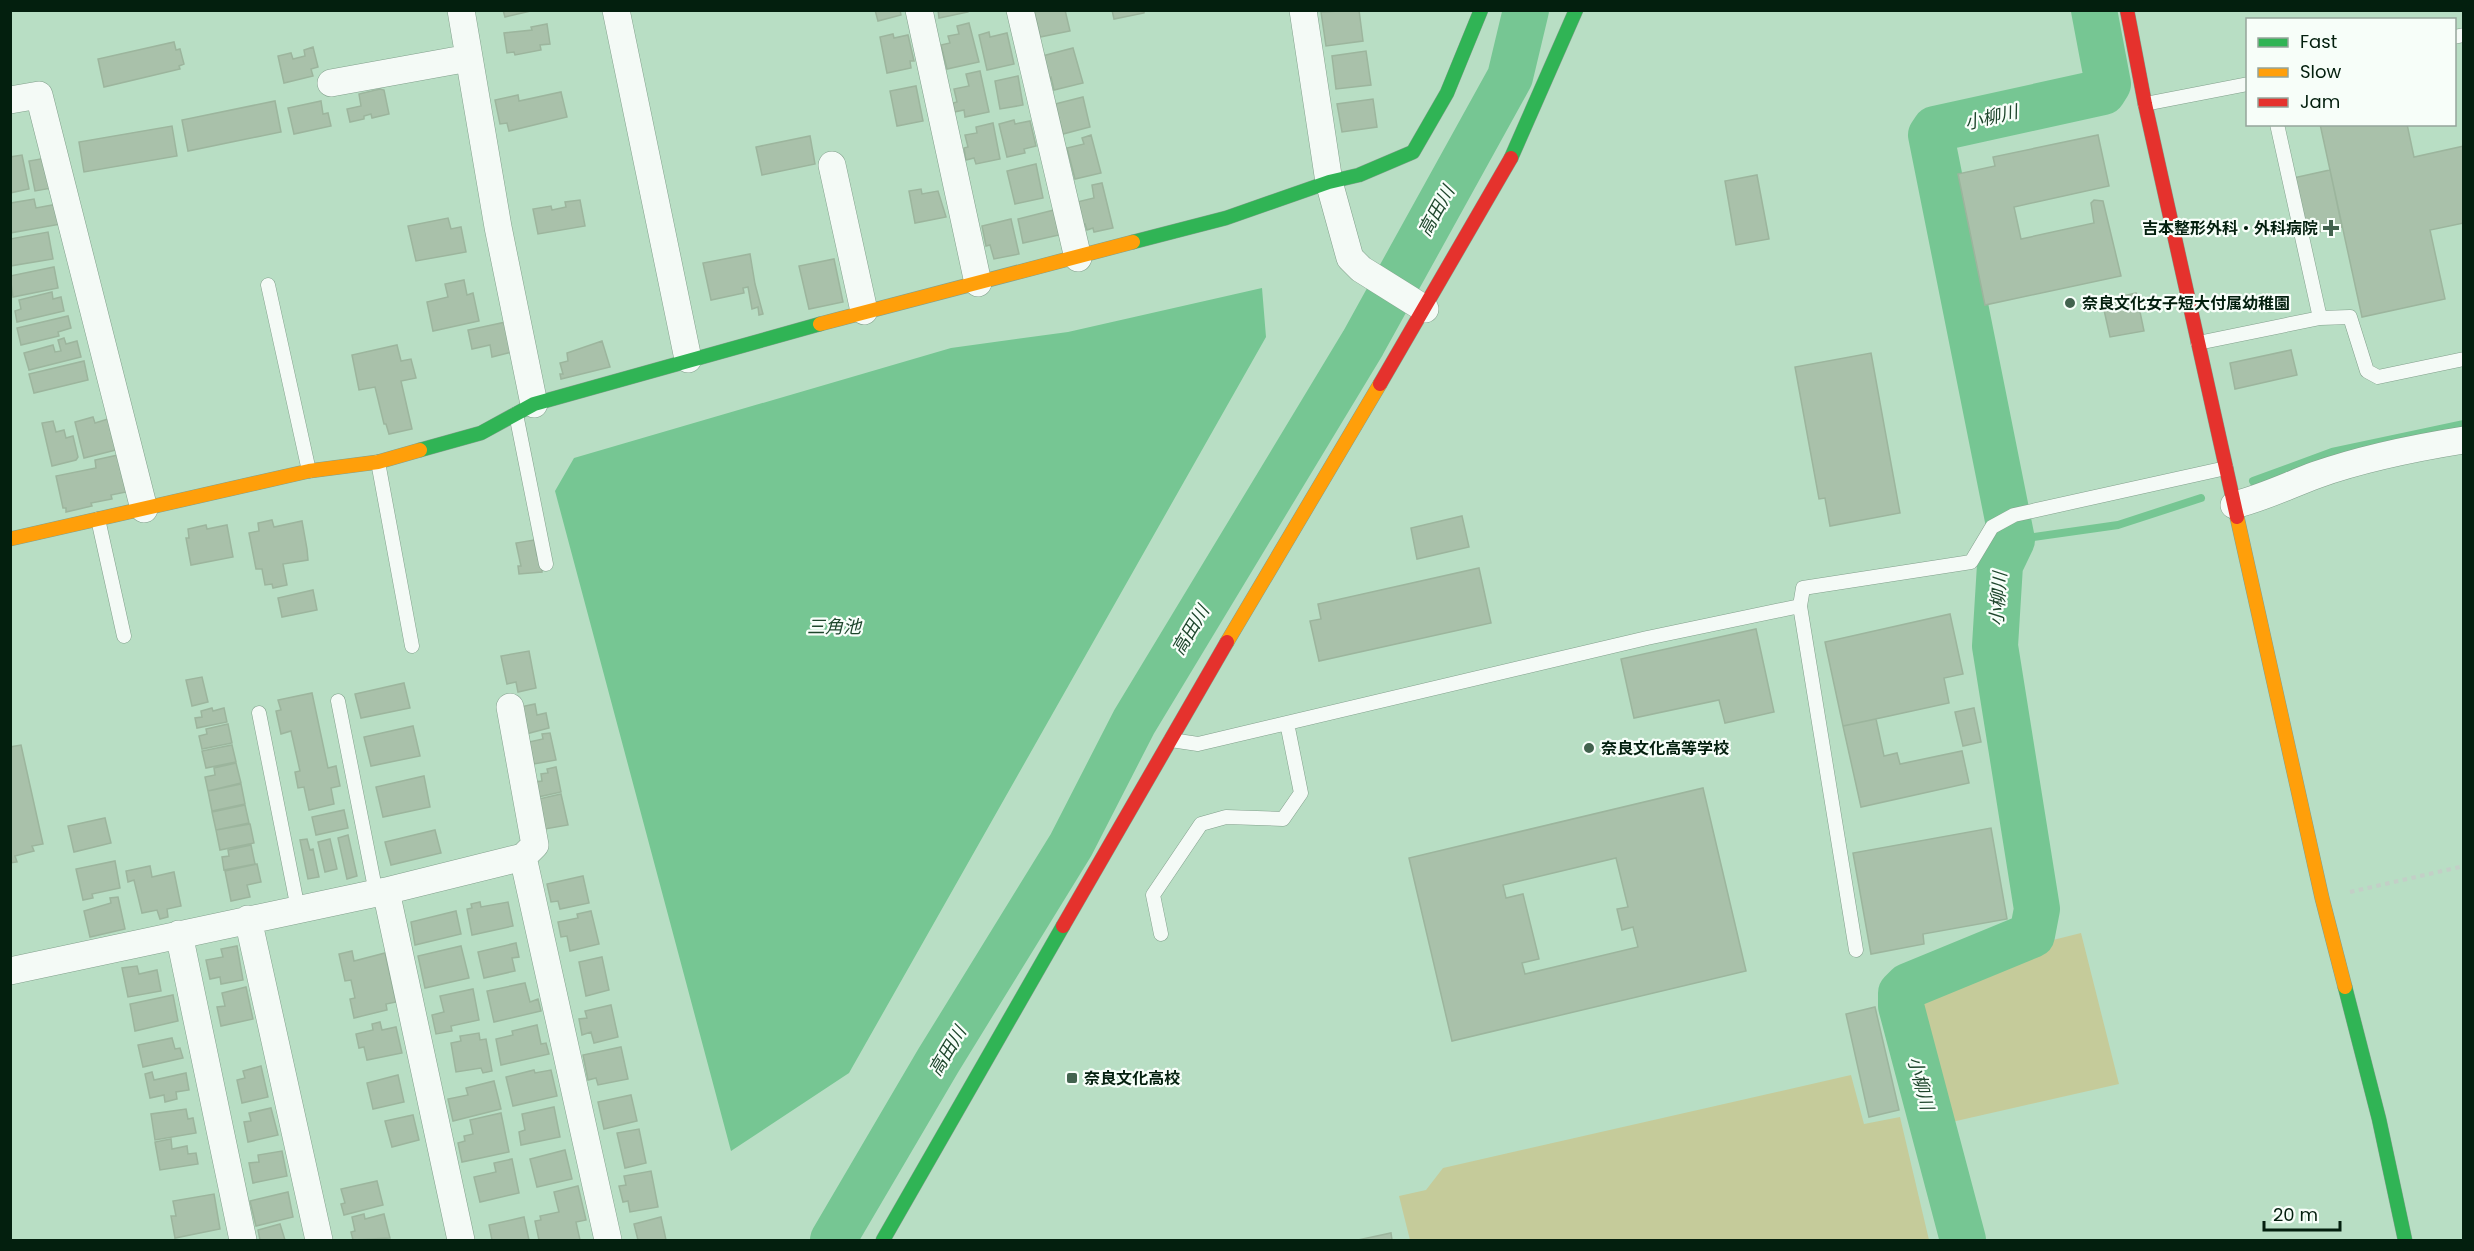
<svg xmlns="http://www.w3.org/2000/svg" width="2474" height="1251" font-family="Poppins,'Noto Sans JP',sans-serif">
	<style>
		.green { fill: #c5cb9a }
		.water { fill: #76c693 }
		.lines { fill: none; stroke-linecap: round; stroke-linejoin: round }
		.stream { stroke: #76c693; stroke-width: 8 }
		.river { stroke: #76c693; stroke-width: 46 }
		.building { fill: #a9c1aa; stroke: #9cb59d; stroke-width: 1.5; fill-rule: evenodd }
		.lane-casing { stroke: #82a08c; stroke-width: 15 }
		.street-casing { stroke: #82a08c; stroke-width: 28 }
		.fast-casing { stroke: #82a08c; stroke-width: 15 }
		.slow-casing { stroke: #82a08c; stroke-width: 15 }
		.jam-casing { stroke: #82a08c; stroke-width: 15 }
		.path { stroke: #c3cfc7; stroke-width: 4; stroke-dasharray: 4.5 4.5; stroke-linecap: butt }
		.lane { stroke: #f4faf6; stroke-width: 14 }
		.street { stroke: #f4faf6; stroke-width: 27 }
		.fast { stroke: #30b455; stroke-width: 14 }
		.slow { stroke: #ff9f0a; stroke-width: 14 }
		.jam { stroke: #e5322d; stroke-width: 14 }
		.poi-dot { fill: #42624e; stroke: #f7fef9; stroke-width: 2 }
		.labels { text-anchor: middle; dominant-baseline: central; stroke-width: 4.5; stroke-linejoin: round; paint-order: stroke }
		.poi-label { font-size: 16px; font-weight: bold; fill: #031f0e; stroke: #f7fef9; text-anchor: start }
		.water-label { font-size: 18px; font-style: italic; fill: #1e462c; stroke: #f7fef9 }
	</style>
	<rect width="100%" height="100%" fill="#b8dec4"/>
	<path class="green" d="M2081,933L2119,1084L1943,1124L1908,999L1918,990L2033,945Z
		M1851,1075L1864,1124L1900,1117L1929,1240H1410L1399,1196L1426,1190L1443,1168Z"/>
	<path class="water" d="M1262,288L1266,337L849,1073L731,1151L555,491L574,458L951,348L1068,332Z"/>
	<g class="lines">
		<path class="stream" d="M2253,481L2332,452L2464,424
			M2012,540L2118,525L2201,498"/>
		<path class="river" d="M833,1240L938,1061L1071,845L1134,722L1363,343L1510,77L1526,10
			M1963,1240L1901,1006V993L1908,986L2032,935L2037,909L1995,646L2000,565L2012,540L1931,135L1935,129L2103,92L2108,84L2094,10"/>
	</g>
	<path class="building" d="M503,10H535L505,17Z
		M875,10H900L901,15L878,21Z
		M938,10H968V12L939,18Z
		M1034,10H1065L1070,31L1040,37Z
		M1112,10H1144V13L1114,19Z
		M1359,10L1363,41L1326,46L1321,12Z
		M969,23L979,62L947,69L941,45L950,43L948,36L959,34L957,26Z
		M547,24L550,44L540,45L541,50L515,55L514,52L507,53L504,33L532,30L531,27Z
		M989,32L990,37L1007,33L1014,64L987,70L979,35Z
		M893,34L894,38L908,35L914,61H910L911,68L887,73L880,37Z
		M174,42L176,50L180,49L184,64L179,66L180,69L104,87L98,59Z
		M313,47L318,67L311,69L313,76L284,83L278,56L291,53L293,59L305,56L304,50Z
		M1073,48L1083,83L1054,90L1051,77L1048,78L1042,56Z
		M1366,51L1371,85L1336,89L1332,56Z
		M980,71L989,112L965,117L964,110L954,112L953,103L957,102L954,89L969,86L966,74Z
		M1018,76L1023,105L1000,109L995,81Z
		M916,86L923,121L897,126L890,91Z
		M380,89L384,90L389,114L372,118L371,114L364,116V119L350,122L347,109L361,106L359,94Z
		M561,92L567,117L509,131L507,123L500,124L495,100L518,95L519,101Z
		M1083,97L1090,127L1063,134L1055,104Z
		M1373,99L1377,127L1342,132L1337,104Z
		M275,101L281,132L188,151L182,120Z
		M321,101L323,114L328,113L331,126L294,134L288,108Z
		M1014,120L1015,124L1030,121L1036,146L1024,149L1025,153L1007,157L999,124Z
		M993,123L1000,159L976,164L974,158L966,160L964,148L968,147L965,135L977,133L976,127Z
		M2320,124H2407L2414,157L2464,146V223L2430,230L2445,299L2362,317Z
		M172,126L177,156L84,172L79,142Z
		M1091,135L1101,173L1075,179L1067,148L1084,144L1082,138Z
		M2098,135L2109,186L2014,207L2021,239L2094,223L2091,203L2094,200L2103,201L2121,276L1985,305L1958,174L1995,166L1993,157Z
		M810,136L815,164L762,175L756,147Z
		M22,155L29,189L10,193V157Z
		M46,158L52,188L35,191L29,161Z
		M1036,164L1043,198L1015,204L1007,171Z
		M2330,170L2342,227L2305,235L2293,178Z
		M1757,175L1769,239L1736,245L1725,181Z
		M1102,183L1113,228L1094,232L1093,228L1087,230L1085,224L1082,225L1077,202L1094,198L1092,185Z
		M921,189L922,194L938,191L946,217L915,223L909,191Z
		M34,199L36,208L58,204L61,224L10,233L11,203Z
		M580,200L585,226L538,234L533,209L551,206L552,210L566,207L565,202Z
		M1054,210L1059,235L1023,243L1018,219Z
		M448,218L451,229L461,227L466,252L416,261L408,226Z
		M1011,219L1019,254L994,259L990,245L986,246L982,226Z
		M48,232L53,259L10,266V239Z
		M750,254L755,284L763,314L759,315L758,307L752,309L748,287L743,288L744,293L711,300L703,263Z
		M834,259L843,302L809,309L799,266Z
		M54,267L58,288L13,297L10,276Z
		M464,280L467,295L473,293L479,321L433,331L427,302L448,297L445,284Z
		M52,292L53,299L61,297L64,311L17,322L15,311L21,309L19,300Z
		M2136,293L2144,331L2110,337L2102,301Z
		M68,316L71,328L58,332L59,336L21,345L17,328Z
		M506,322L512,352L492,357L490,345L472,349L468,330Z
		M64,338L66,344L77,341L81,357L29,370L24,353L53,345L55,352L61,351L58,340Z
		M602,341L610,367L561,379L560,374H563L560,363L568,361L567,353Z
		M397,345L401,361L411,359L416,378L401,381L412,429L389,434L386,424H384L375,387L359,390L352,355Z
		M2291,350L2297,375L2235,389L2230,363Z
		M1871,353L1900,513L1830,526L1825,498L1819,499L1795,367Z
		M84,361L88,380L34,393L29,374Z
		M93,417L95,423L108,419L116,450L84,458L75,422Z
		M53,421L56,432L64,430L66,438L73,436L78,457L76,460L52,466L42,423Z
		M118,455L126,492L111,495L112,499L91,503L92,506L66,512V508H63L56,476L96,468L95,460Z
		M1462,516L1469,547L1417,559L1411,528Z
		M272,520L274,527L302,521L307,549L308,560L283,564L287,585L273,588L272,584L265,585L262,569H256L249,533L259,531L258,523Z
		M206,525L207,529L227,525L233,557L191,565L186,538H189L188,529Z
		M534,540L537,556H542V572L519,574L518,566H521L516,543Z
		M1479,568L1491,623L1319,661L1310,621L1321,619L1318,604Z
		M313,590L317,610L282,617L278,598Z
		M1950,614L1963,674L1944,678L1949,703L1843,726L1825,642Z
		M1756,629L1774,712L1725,723L1719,700L1634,718L1621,659Z
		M529,651L536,688L518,692L516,682L507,684L501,656Z
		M202,677L208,702L192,706L186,680Z
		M404,683L410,708L361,718L355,694Z
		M312,693L328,768L336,766L340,786L331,788L334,804L309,810L304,787L298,788L295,772L300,771L291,731L281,734L276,711L281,710L278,700Z
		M535,704L537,715L546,713L549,728L526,734L520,707Z
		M212,708L213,711L224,708L227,722L197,728L195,718L202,717L201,711Z
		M1974,708L1981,742L1963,746L1955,712Z
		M1876,719L1884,756L1897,753L1900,764L1962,751L1969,783L1861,807L1843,726Z
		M228,724L232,743L202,749L199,736L207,734L206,729Z
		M413,726L420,756L371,766L364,737Z
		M550,733L556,760L534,764L529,742L543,739L542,734Z
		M21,745L43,844L32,846L34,851L15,856L17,862L10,863V747Z
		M232,745L236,762L206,768L202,751Z
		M236,763L241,783L208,791L205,777L215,775L214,768Z
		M556,767L561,792L538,797L535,782L542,781L541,774L548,773L547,769Z
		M424,776L430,807L383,817L376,787Z
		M241,784L245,804L212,811L208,791Z
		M1703,788L1746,971L1452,1041L1409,858ZM1616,858L1628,907L1617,909L1622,930L1633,927L1638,947L1525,974L1522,963L1539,959L1523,894L1506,898L1503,885Z
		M561,794L568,825L545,829L539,799Z
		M245,805L249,823L216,830L212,812Z
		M344,810L348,828L316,835L312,817Z
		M105,818L111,843L74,852L68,826Z
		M250,824L254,843L220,850L216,830Z
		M1991,828L2007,919L1923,934L1924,944L1871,954L1853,853Z
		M435,830L441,853L391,865L385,842Z
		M348,835L357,876L347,879L338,838Z
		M307,839L310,850L313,849L319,877L308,879L300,840Z
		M330,839L337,869L325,872L318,842Z
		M251,845L255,864L224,870L222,857L229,856L228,850Z
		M115,861L120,888L92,894L93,898L83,900L76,869Z
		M257,864L261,882L247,885L250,897L231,901L225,871Z
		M150,866L152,877L174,872L181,906L167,909L168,917L160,919L157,910L142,913L134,880L128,882L126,871Z
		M583,876L589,903L560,909L558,901L551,902L547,884Z
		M118,897L125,929L90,937L84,911L111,903L110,898Z
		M480,902L481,907L508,902L513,926L472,935L467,909L472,908L471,904Z
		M456,911L461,934L415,945L411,922Z
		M591,911L599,944L570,951L567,936L561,937L558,922L578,918L577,914Z
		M516,943L519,957L512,958L515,971L484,978L478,952Z
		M237,946L243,980L221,984L220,977L210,979L206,960L223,957L221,949Z
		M461,946L469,978L425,988L418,956Z
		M352,951L354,961L385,953L396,1002L386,1004L387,1010L354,1018L350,999L355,998L351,980L345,981L339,954Z
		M602,957L609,990L586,996L579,962Z
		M137,966L139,974L157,970L161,991L128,997L122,968Z
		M525,983L530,1002L538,999L541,1011L494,1022L487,991Z
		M246,987L253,1019L221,1026L217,1007L225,1006L222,993Z
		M473,989L479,1020L451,1026L452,1031L436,1034L432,1015L444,1012L440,996Z
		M173,995L178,1021L135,1031L130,1004Z
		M611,1005L618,1037L594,1043L591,1032L582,1035L579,1019L587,1018L585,1011Z
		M1875,1007L1899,1110L1869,1117L1846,1014Z
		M380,1022L382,1030L396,1027L402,1053L367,1060L364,1047L359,1048L356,1034L373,1030L372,1024Z
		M537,1025L541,1044L546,1043L549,1054L501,1065L496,1039L513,1035L512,1031Z
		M479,1033L480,1040L486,1039L492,1071L483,1073L481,1068L456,1072L451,1043L461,1041L460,1036Z
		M172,1038L175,1049L180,1048L183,1058L143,1067L138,1045Z
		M621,1047L628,1079L598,1085L596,1078L588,1080L583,1055Z
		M261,1066L268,1097L242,1103L237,1080L245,1078L243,1071Z
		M534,1070L535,1073L551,1070L557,1096L513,1106L506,1077Z
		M152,1072L154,1080L186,1073L189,1090L176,1092L177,1099L165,1102L164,1095L150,1098L145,1074Z
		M398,1075L404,1102L373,1109L367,1083Z
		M494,1081L501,1109L453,1121L448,1099L468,1095L466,1088Z
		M631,1095L637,1121L604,1129L598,1102Z
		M554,1107L560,1137L521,1145L519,1132L525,1130L522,1114Z
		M271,1108L278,1135L248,1142L244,1122L251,1121L249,1113Z
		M186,1109L188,1119L193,1118L196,1133L155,1140L151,1114Z
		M501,1113L509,1152L462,1162L458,1143L465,1141L464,1136L473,1134L470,1120Z
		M413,1115L419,1140L392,1147L385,1121Z
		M639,1129L646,1163L625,1168L617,1133Z
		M171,1139L172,1149L187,1146L188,1154L196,1153L198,1164L160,1170L155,1142Z
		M565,1150L572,1179L537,1187L530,1159Z
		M282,1151L287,1176L253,1183L249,1163L259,1162L258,1155Z
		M512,1159L519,1193L480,1202L474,1177L496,1172L494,1163Z
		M651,1171L658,1207L630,1212L628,1201L623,1202L619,1186L626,1185L624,1176Z
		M377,1181L383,1205L344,1215L341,1204L345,1203L341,1189Z
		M578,1186L586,1220L576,1222L580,1240H539L535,1221L541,1220L540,1216L559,1212L554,1192Z
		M288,1192L293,1217L256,1226L250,1201Z
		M214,1194L220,1229L175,1238L171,1216H176L173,1201Z
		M364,1214L365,1219L384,1214L390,1238L353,1240L351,1232L355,1231L352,1217Z
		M524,1217L529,1240H492L489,1225Z
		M661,1217L666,1240H638L634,1224Z
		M280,1224L285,1240H260L258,1230Z
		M1391,1233L1392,1240H1358Z"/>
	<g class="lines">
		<defs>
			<path id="lane" d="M2454,37L2464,35
				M2145,104L2248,84
				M268,285L309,471
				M2320,318L2350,317L2367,371L2378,377L2464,359
				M2198,343L2320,318L2277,124
				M516,414L546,564
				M378,462L412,646
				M98,519L124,636
				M1800,606L1803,588L1971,562L1992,527L2014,515L2226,468
				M338,701L376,893
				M259,713L298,909
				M1171,740L1198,744L1647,638L1800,606L1856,950
				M1161,934L1153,895L1201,824L1226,817L1283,819L1301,793L1287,723"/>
			<path id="street" d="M461,10L498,227L534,404
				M616,10L688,359
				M919,10L978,283
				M1020,10L1078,258
				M1303,10L1329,182L1350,258L1361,269L1425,309
				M331,83L469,58
				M10,100L39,95L144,509
				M832,165L864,311
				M2234,505C2263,498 2289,485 2316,475C2364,458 2414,448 2464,440
				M510,707L535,845L523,857
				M386,891L461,1240
				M248,919L319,1240
				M179,934L243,1240
				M10,971L386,891L523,857L608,1240"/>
			<path id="fast" d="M1511,158L1576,10
				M1133,242L1226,218L1329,182L1359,175L1413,152L1447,93L1481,10
				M420,450L481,433L534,404L820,324
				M2345,987L2379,1119L2405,1240
				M883,1240L1063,926"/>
			<path id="slow" d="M820,324L1133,242
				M2237,517L2322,898L2345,987
				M10,539L309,471L378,462L420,450
				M1227,642L1380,384"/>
			<path id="jam" d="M2127,10L2145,104L2237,517
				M1380,384L1511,158
				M1063,926L1227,642"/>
		</defs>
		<use href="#lane" class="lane-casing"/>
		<use href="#street" class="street-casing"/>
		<use href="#fast" class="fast-casing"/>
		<use href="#slow" class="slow-casing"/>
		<use href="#jam" class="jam-casing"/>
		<path class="path" d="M2350,892L2464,866"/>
		<use href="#lane" class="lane"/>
		<use href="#street" class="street"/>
		<use href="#fast" class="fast"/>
		<use href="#slow" class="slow"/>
		<use href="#jam" class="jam"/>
	</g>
	<g class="poi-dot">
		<path d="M2328 219h6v6h6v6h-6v6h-6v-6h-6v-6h6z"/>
		<circle cx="2070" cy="303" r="6"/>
		<circle cx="1589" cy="748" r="6"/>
		<rect x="1066" y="1072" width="12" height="12" rx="3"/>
	</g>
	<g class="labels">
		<g class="poi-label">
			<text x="2318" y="228" text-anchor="end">吉本整形外科・外科病院</text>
			<text x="2082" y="303">奈良文化女子短大付属幼稚園</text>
			<text x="1601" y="748">奈良文化高等学校</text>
			<text x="1084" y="1078">奈良文化高校</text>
		</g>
		<g class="water-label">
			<text transform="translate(1991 117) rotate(-13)">小柳川</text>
			<text transform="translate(1436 211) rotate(-61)">高田川</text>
			<text transform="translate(1998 599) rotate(-86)">小柳川</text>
			<text x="834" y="626">三角池</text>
			<text transform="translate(1190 630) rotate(-59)">高田川</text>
			<text transform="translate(947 1051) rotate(-59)">高田川</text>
			<text transform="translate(1921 1083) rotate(75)">小柳川</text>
		</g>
	</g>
	<rect width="2474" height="1251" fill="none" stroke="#031f0e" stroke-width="24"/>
	<rect x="2246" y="18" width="210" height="108" fill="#f7fef9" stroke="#95a59b" stroke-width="1.5"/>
	<rect x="2258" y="38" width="30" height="9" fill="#30b455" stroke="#95a59b" stroke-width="1.5"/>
	<text x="2300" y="48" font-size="18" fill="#031f0e">Fast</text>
	<rect x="2258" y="68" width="30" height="9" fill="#ff9f0a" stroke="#95a59b" stroke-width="1.5"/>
	<text x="2300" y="78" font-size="18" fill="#031f0e">Slow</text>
	<rect x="2258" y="98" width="30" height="9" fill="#e5322d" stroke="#95a59b" stroke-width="1.5"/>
	<text x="2300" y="108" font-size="18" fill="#031f0e">Jam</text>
	<path d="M2264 1221v9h76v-9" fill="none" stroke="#031f0e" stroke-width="3"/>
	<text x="2273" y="1221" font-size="18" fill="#031f0e" stroke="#f7fef9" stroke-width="4.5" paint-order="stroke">20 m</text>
</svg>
